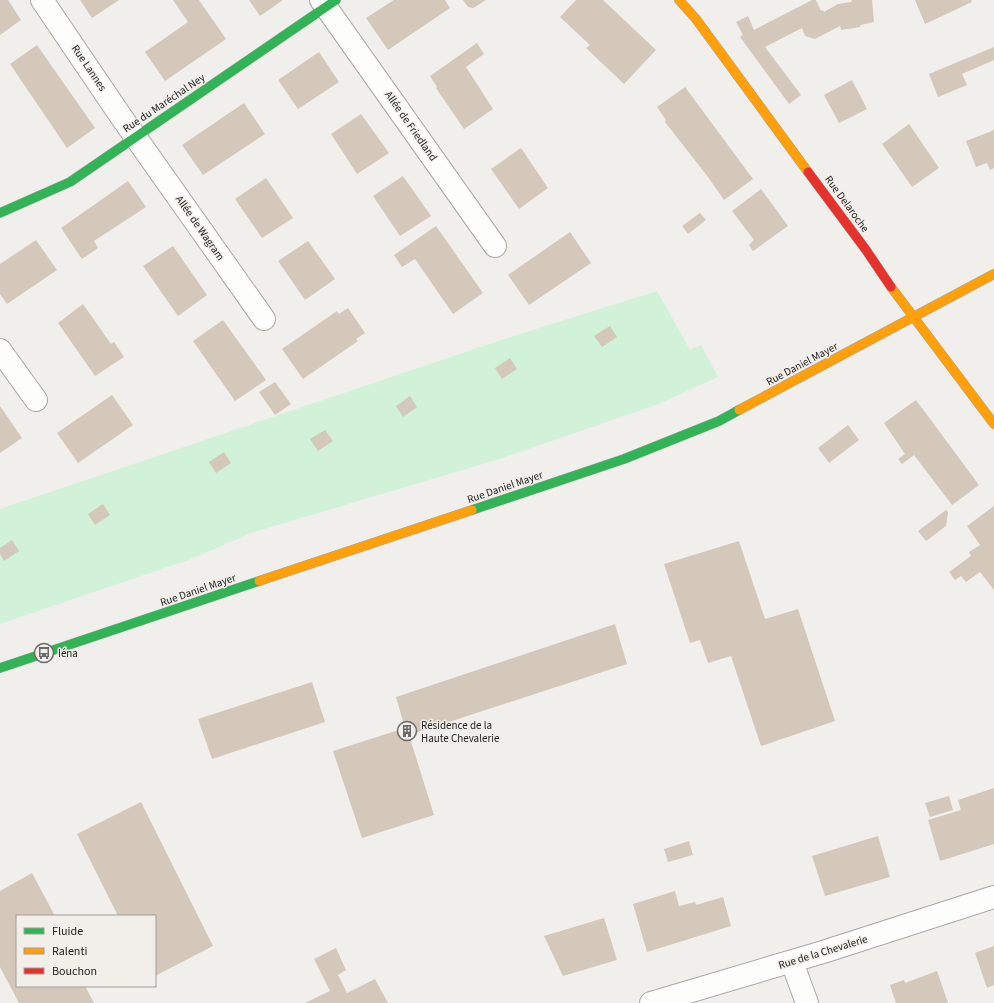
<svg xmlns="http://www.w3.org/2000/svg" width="994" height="1003" font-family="'Source Sans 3',sans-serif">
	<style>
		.green { fill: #d1f1d9 }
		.building { fill: #d3c8b9 }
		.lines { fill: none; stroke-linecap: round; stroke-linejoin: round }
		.street-casing { stroke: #a8a7a5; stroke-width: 24 }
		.fast-casing { stroke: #a8a7a5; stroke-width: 10 }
		.slow-casing { stroke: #a8a7a5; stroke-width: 10 }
		.jam-casing { stroke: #a8a7a5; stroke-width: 10 }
		.street { stroke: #fdfdfc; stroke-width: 22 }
		.fast { stroke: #30b455; stroke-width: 9 }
		.slow { stroke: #ff9f0a; stroke-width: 9 }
		.jam { stroke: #e5322d; stroke-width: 9 }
		.labels { text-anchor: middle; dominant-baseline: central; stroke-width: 3; stroke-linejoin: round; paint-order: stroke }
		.street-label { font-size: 11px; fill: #242321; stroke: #f2efeb }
		.poi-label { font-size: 11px; fill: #242321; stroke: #f2efeb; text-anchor: start }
	</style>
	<rect width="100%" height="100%" fill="#f1efec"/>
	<path class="green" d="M657,291L690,350L701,345L718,377L656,405L496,460L251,533L191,559L0,624V509L498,341Z"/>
	<path class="building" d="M0,0H8L21,20L0,35Z
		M80,0H119L92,18Z
		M173,0H199L226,39L165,81L145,52L188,22Z
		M249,0H283L260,16Z
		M394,0H445L450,8L388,50L366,18Z
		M463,0H486L473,8L468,7Z
		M576,0H603L656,50L624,84L586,48L590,45L560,17Z
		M812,0H816L821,11L823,10L824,12L838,4L851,2L852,0H872L874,22L861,25L860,27L841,30L840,26L815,39L805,36L802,28L765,47L801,95L789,104L740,37L743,35L736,22L748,16L754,30Z
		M915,0H971L972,2L925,24Z
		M477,43L484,54L466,67L493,109L464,129L436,88L437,87L430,76Z
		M37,45L95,128L67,148L10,64Z
		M994,47V60L962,74L967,85L938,97L929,74Z
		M319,52L339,82L298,109L278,80Z
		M852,80L867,109L839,123L824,95Z
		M685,87L753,179L724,200L708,177L665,122L666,120L657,107Z
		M244,103L265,134L203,175L182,145Z
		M361,114L389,153L357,174L331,134Z
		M909,124L939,168L912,187L882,144Z
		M994,130V168L990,170L987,163L976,167L966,141Z
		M521,148L548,188L519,209L491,169Z
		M403,176L431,216L400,236L373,196Z
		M266,178L293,218L262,238L235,199Z
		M128,181L146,207L94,241L98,248L82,259L61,228Z
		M761,189L788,226L753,251L749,245L754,240L732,211Z
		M700,213L706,220L688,234L682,226Z
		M436,226L483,293L453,314L415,259L402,267L394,255Z
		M570,232L591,263L529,305L508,275Z
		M36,240L57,270L7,304L0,294V264Z
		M308,241L335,279L305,300L278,261Z
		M173,246L207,295L178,316L143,266Z
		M83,304L111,344L114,342L124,357L95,376L58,323Z
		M348,308L365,333L356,339L358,341L303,379L282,349L337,311L339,314Z
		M223,320L266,380L235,401L193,341Z
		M610,326L617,337L602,347L594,336Z
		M510,358L517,369L502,379L495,368Z
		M275,382L291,404L275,415L259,392Z
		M112,395L133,425L78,463L57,433Z
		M410,396L417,407L403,417L396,406Z
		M916,400L979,485L952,505L914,455L902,464L898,459L905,454L884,423Z
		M0,406L22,438L0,453Z
		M848,425L859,440L829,463L818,448Z
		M325,430L333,441L318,451L310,439Z
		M224,452L231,463L216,473L209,462Z
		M103,504L110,515L95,525L88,514Z
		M994,506V590L980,572L966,582L961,576L955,580L949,572L971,556L969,552L980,545L967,526Z
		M946,510L948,512L946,526L926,541L918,531Z
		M12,540L19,551L4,561L0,554V548Z
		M739,541L765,619L798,609L835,721L761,746L731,656L708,663L700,640L690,643L664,564Z
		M615,624L627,664L409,735L434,815L362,838L333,751L405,728L396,697Z
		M312,682L325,722L212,759L198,719Z
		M994,788V844L940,861L928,820L961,810L958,800Z
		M949,796L953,810L930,817L925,803Z
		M141,802L213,946L155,976V916H118L77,834Z
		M878,836L890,877L825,896L812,856Z
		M689,841L693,855L668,862L664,849Z
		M32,873L55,916H17V986H85L94,1003H19L0,967V891Z
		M675,891L679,906L695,902L696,905L723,897L731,926L647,952L633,904Z
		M604,918L617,960L563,976L544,936Z
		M994,946V985L987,988L975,953Z
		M336,948L346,970L338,975L347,993L375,979L388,1003H305L330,991L314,959Z
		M937,971L948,1003H896L890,985L904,980L905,983Z"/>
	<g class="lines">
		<defs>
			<path id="street" d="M42,0L122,118L264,319
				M321,0L495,246
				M0,350L36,400
				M792,962L807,1003
				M651,1003L823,952L994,897"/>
			<path id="fast" d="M0,213L70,182L336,0
				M472,510L624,459L719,421L739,410
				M0,668L259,581"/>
			<path id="slow" d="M679,0L696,19L808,172
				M891,287L994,424
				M739,410L994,274
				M259,581L472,510"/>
			<path id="jam" d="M808,172L866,250L891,287"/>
		</defs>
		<use href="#street" class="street-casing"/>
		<use href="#fast" class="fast-casing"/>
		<use href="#slow" class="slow-casing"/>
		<use href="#jam" class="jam-casing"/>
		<use href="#street" class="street"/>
		<use href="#fast" class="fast"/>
		<use href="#slow" class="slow"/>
		<use href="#jam" class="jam"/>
	</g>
	<defs>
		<symbol id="bus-ring" viewBox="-11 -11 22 22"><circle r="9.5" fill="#f2efeb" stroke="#6c6a68" stroke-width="1.5"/><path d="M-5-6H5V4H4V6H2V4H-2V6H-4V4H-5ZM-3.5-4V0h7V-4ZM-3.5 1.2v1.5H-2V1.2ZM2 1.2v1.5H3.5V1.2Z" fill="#6c6a68"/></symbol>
		<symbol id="building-ring" viewBox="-11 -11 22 22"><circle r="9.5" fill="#f2efeb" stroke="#6c6a68" stroke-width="1.5"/><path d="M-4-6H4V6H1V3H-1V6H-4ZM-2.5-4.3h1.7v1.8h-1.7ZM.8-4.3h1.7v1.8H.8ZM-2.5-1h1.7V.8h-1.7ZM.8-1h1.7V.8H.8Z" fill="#6c6a68"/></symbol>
	</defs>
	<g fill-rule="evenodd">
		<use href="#bus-ring" x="33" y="642" width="22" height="22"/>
		<use href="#building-ring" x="396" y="720" width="22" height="22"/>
	</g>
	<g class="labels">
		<g class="street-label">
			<text transform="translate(89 68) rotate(56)">Rue Lannes</text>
			<text transform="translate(164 103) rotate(-34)">Rue du Maréchal Ney</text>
			<text transform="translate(411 126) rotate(55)">Allée de Friedland</text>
			<text transform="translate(847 204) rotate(54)">Rue Delaroche</text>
			<text transform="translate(200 228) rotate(55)">Allée de Wagram</text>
			<text transform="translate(802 364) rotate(-28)">Rue Daniel Mayer</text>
			<text transform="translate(505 487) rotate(-19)">Rue Daniel Mayer</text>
			<text transform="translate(198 590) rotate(-19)">Rue Daniel Mayer</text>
			<text transform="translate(823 952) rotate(-17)">Rue de la Chevalerie</text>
		</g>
		<g class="poi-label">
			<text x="58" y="653">Iéna</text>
			<text x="421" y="725">Résidence de la<tspan x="421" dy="13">Haute Chevalerie</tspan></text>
		</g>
	</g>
	<rect x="16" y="915" width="140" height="72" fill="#f2efeb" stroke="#a09d9a"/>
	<rect x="24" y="928" width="20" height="6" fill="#30b455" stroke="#a09d9a"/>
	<text x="52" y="935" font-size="12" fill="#242321">Fluide</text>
	<rect x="24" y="948" width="20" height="6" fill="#ff9f0a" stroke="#a09d9a"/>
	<text x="52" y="955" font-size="12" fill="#242321">Ralenti</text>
	<rect x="24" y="968" width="20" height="6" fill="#e5322d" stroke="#a09d9a"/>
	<text x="52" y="975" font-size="12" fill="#242321">Bouchon</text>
</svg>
